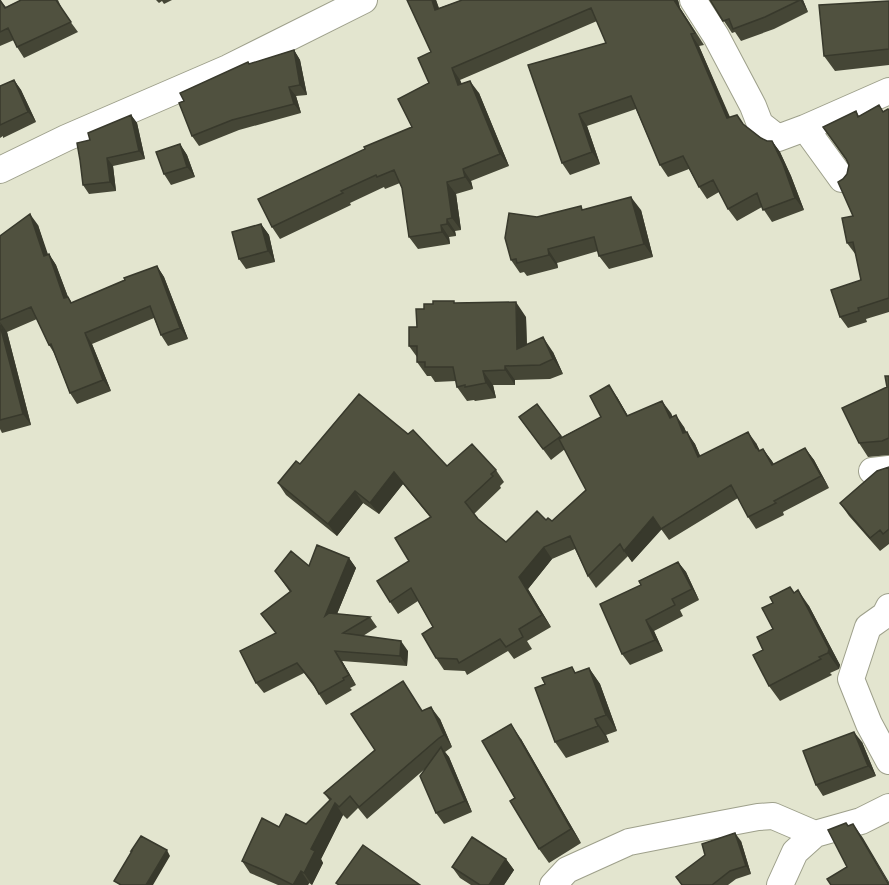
<svg xmlns="http://www.w3.org/2000/svg" width="889" height="885" font-family="'IBM Plex Sans',sans-serif">
	<style>
		.lines { fill: none; stroke-linecap: round; stroke-linejoin: round }
		.street-casing { stroke: #9ea08b; stroke-width: 28 }
		.street { stroke: #fff; stroke-width: 26 }
		.wall { fill: #454636 }
		.shaded-wall { fill: #38392c }
		.building { fill: #50513f; stroke: #38392c; stroke-width: 1.5 }
	</style>
	<rect width="100%" height="100%" fill="#e3e5cf"/>
	<g class="lines">
		<defs>
			<path id="street" d="M693,0L716,36L753,106L760,124L778,138L805,128L842,179
				M805,128L889,91
				M0,170L66,138L228,68L364,0
				M872,471L889,469
				M889,607L885,615L868,627L851,679L869,724L889,761
				M553,885L567,870L629,842L700,828L758,817L773,816L815,834
				M780,885L795,852L815,834L861,821L889,807"/>
		</defs>
		<use href="#street" class="street-casing"/>
		<use href="#street" class="street"/>
	</g>
	<path class="wall" d="M0,0L6,7L21,0H58L64,13L78,32L24,58L17,47L14,40L0,46Z
		M156,0H172L164,4L162,1L159,3Z
		M407,0H436L439,8L462,0H678L680,8L704,45L699,46L730,117L744,125L761,138L767,141H772L780,152L791,176L804,210L772,222L762,207L737,221L728,209L719,192L707,199L699,187L689,169L668,177L660,165L636,109L587,126L600,164L570,175L562,163L528,65L606,43L597,21L460,80L462,84L479,93L509,166L471,181L473,189L456,194L461,230L455,231L456,236L449,237L450,244L418,249L409,237L402,188L400,183L385,189L384,187L350,203L351,205L280,239L272,227L365,149L412,127L429,83L431,52Z
		M710,0H803L808,12L774,29L741,41L735,32L732,33Z
		M889,1V65L835,71L824,56Z
		M294,50L300,60L307,95L296,96L301,113L239,130L199,146L192,136L184,101L249,64Z
		M14,80L21,90L36,122L3,138V136L0,138V86Z
		M879,105L883,111L889,110V312L866,319L867,322L848,328L840,317L861,280L856,255L847,243L853,216L843,179L847,174L856,111L859,116Z
		M131,115L137,123L145,159L113,166L116,191L89,194L83,185Z
		M180,144L187,155L195,177L171,185L164,174Z
		M583,210H641L653,257L609,269L599,256L598,251L557,263L558,268L527,276L524,272L520,273L511,260L537,217Z
		M261,224L269,235L275,262L246,269L239,259Z
		M38,225L47,254H49L56,265L68,297L72,303L157,266L164,277L188,339L168,346L161,335L154,318L92,344L111,391L77,404L70,393L54,353L49,345L37,319L7,332L31,425L2,433L0,429V236Z
		M455,303L526,317L527,344L553,352L563,374L550,379L515,380V385H493L496,398L475,401L474,400L467,401L457,387L456,381L435,382L431,376H427L417,362V357L409,346L424,309Z
		M889,376V455L868,457L859,443L887,387Z
		M617,397L628,416L671,413L672,417L684,427L686,432L695,444L700,456L756,443L760,451L763,449L774,464L805,448L814,460L829,488L783,512L784,515L756,529L748,517L738,498L669,540L661,529L632,562L628,556L596,588L588,576L575,549L552,559L528,589L551,627L527,641L532,649L514,659L508,651L467,675L465,671L444,670L436,658L433,627L418,601L398,614L390,602L430,517L403,484L379,514L363,503L337,536L286,495L278,483L300,464L447,466L496,470L504,482L500,486L501,488L474,514L478,519L506,542L546,520L552,521L586,490L565,449L551,460L519,417L537,404L562,437L601,417Z
		M889,467V544L880,551L849,516L840,503Z
		M349,558L356,568L337,614L370,617L377,627L363,636L408,651L407,666L342,661L356,685L350,688L352,690L326,705L315,688L304,673L264,693L256,683L276,633L261,614L290,592L275,571L309,566Z
		M678,562L686,572L699,600L680,610L683,616L654,631L663,651L630,665L622,654L641,585Z
		M794,592L809,606L840,665L839,669L830,673L832,675L780,701L769,686L763,650L773,629Z
		M589,668L600,684L617,731L606,735L609,742L566,758L555,742L577,673Z
		M403,681L422,711L440,719L452,747L445,752L449,757L472,812L444,824L436,813L426,768L367,819L358,808L347,819L343,815L321,859L323,863L312,885L309,883L308,885H278L250,873L242,861L279,827L306,824L330,801L324,793L375,750Z
		M521,739L581,843L549,863L539,849L515,798Z
		M862,742L876,776L823,796L816,785Z
		M741,841L751,874L736,879L728,885H682L676,877Z
		M506,859L514,870L504,885H471L460,878L452,867Z"/>
	<path class="shaded-wall" d="M432,0H436L443,21L435,10Z
		M674,0H678L680,8L704,45Z
		M800,0H803L808,12Z
		M691,34L699,46L735,130L727,118Z
		M294,50L300,60L307,95L300,85Z
		M452,68L460,80L466,97L458,85Z
		M14,80L21,90L36,122L28,112Z
		M470,81L479,93L509,166L500,154Z
		M289,87L296,96L301,113L294,104Z
		M579,114L587,126L600,164L592,152Z
		M131,115L137,123L145,159L139,151Z
		M772,141L780,152L791,176L804,210L795,198Z
		M180,144L187,155L195,177L187,167Z
		M107,158L113,166L116,191L110,182Z
		M463,169L471,181L473,189L465,177Z
		M447,182L456,194L461,230L452,218Z
		M631,197L641,210L653,257L644,244Z
		M30,214L38,225L52,266L44,256Z
		M447,219L455,231L456,236L447,224Z
		M261,224L269,235L275,262L268,251Z
		M441,225L449,237L450,244L442,232Z
		M548,249L557,263L558,268L549,255Z
		M49,254L56,265L68,297L75,308L64,298Z
		M157,266L164,277L188,339L180,328Z
		M516,302L526,317L527,363L517,349Z
		M0,322L7,332L31,425L23,414Z
		M85,333L92,344L111,391L103,380Z
		M543,337L553,352L563,374L553,359Z
		M505,366L515,380V385L505,370Z
		M483,371L493,385L496,398L486,383Z
		M609,385L617,397L635,428L627,416Z
		M662,401L671,413L678,430L670,418Z
		M676,415L684,427L692,445L683,433Z
		M687,432L695,444L706,469L698,457Z
		M748,432L756,443L761,453L756,448Z
		M805,448L814,460L829,488L821,476Z
		M763,449L772,461L780,477L772,465Z
		M394,472L403,484L379,514L370,503Z
		M355,491L363,503L337,536L328,524Z
		M653,517L662,529L632,562L624,551Z
		M544,547L552,559L528,589L551,627L542,615L519,577Z
		M349,558L356,568L332,626L325,616Z
		M678,562L686,572L699,600L692,589Z
		M798,590L809,606L840,665L839,669L828,653Z
		M646,620L654,631L663,651L655,640Z
		M401,641L408,651L407,666L400,656Z
		M335,651L342,661L356,685L349,675Z
		M589,668L600,684L617,731L606,715Z
		M431,707L440,719L452,747L444,735Z
		M595,719L606,735L609,742L598,726Z
		M511,724L521,739L581,843L571,829Z
		M854,732L862,742L876,776L868,766Z
		M441,747L449,757L472,812L465,801Z
		M335,803L343,815L321,859L323,863L312,885L304,873L311,849Z
		M853,824L863,838L889,882V884Z
		M735,833L741,841L751,874L746,866Z
		M167,850L170,856L153,885H146Z
		M506,859L514,870L504,885H489Z
		M301,871L309,883L308,885H293Z"/>
	<path class="building" d="M0,0L5,8L21,0H56L71,22L17,47L8,28L0,32Z
		M407,0H432L435,10L462,0H674L695,33L691,34L727,118L737,115L743,124L761,138L767,141H772L783,164L795,198L763,210L757,193L728,209L713,180L699,187L683,156L660,165L631,96L579,114L592,152L562,163L528,65L606,43L591,8L452,68L458,85L470,81L500,154L463,169L465,177L447,182L452,218L447,219V224L441,225L442,232L409,237L402,188L394,170L377,177L376,175L341,191L343,193L272,227L258,199L365,149L364,147L412,127L398,99L429,83L418,58L431,52Z
		M710,0H800L765,17L733,29L729,19L723,21Z
		M889,1V49L824,56L819,5Z
		M294,50L300,85L289,87L294,104L232,120L192,136L179,103L184,101L180,93L248,62L249,64Z
		M14,80L28,112L0,125V86Z
		M879,105L883,112L888,109L889,110V298L858,308L859,311L840,317L831,290L861,280L853,242L847,243L842,218L853,216L838,182L843,179L847,174L849,165L846,159L823,127L856,111L858,117Z
		M131,115L139,151L107,158L110,182L83,185L80,160L77,143L90,140L88,133Z
		M180,144L187,167L164,174L156,152Z
		M631,197L644,244L599,256L594,237L548,249L549,255L517,263L516,259L511,260L505,238L509,213L537,217L581,206L582,210Z
		M30,214L44,256L49,254L64,298L68,297L71,303L125,280L124,278L157,266L180,328L161,335L150,306L85,333L103,380L70,393L51,344L49,345L31,307L0,320V236Z
		M261,224L268,251L239,259L232,232Z
		M433,301H454V303L516,302L517,349L543,337L553,359L540,365L505,366V370L483,371L486,383L465,387V385L457,387L453,367H425V362H417V346H409V327H417L416,309H424V304H433Z
		M0,325L23,414L0,420Z
		M885,376H889V438L882,441L859,443L842,408L887,387Z
		M609,385L627,416L662,401L670,418L676,415L683,433L687,432L698,457L748,432L756,448H757L759,451L763,449L772,465L805,448L821,476L774,501L776,503L748,517L731,485L661,529L653,517L624,551L620,544L588,576L570,536L544,547L519,577L542,615L519,629L523,637L506,647L500,639L459,663L457,659L436,658L422,634L433,627L411,588L390,602L377,581L409,561L395,538L431,517L394,472L370,503L355,491L328,524L278,483L296,461L300,464L359,394L408,434L413,430L447,466L472,444L496,470L491,474L493,476L465,502L478,519L506,542L537,511L546,520L548,518L552,521L586,490L559,439L601,417L590,396Z
		M537,404L561,436L543,449L519,417Z
		M889,467V529L883,534L880,530L870,538L840,503L877,471Z
		M317,545L349,558L325,616L329,613L370,617L343,633L401,641L400,656L335,651L349,675L343,678L344,680L319,694L313,683L297,663L256,683L240,651L276,633L261,614L291,591L275,571L291,551L309,566Z
		M678,562L692,589L672,599L675,605L646,620L655,640L622,654L600,604L641,585L639,581Z
		M790,587L794,593L798,590L829,649L828,653L819,657L821,659L769,686L753,655L763,650L757,637L773,629L762,608L773,603L770,597Z
		M572,667L575,673L589,668L606,715L595,719L598,726L555,742L535,688L545,684L542,678Z
		M403,681L422,711L431,707L444,735L439,738L359,807L350,796L339,807L335,803L311,849L315,851L304,873L301,871L293,885L263,870L242,861L262,818L279,827L286,814L306,824L331,799L324,793L375,750L351,714Z
		M511,724L571,829L539,849L510,801L515,798L482,741Z
		M854,732L868,766L816,785L803,751Z
		M441,747L465,801L436,813L420,776Z
		M846,823L848,826L853,824L889,885H831L827,879L847,867L828,830Z
		M735,833L746,866L730,871L712,885H682L676,877L705,855L702,844Z
		M141,836L167,850L146,885H121L114,881L132,851H131Z
		M472,837L506,859L489,885H480L452,867Z
		M363,845L420,885H339L336,883Z"/>
</svg>
